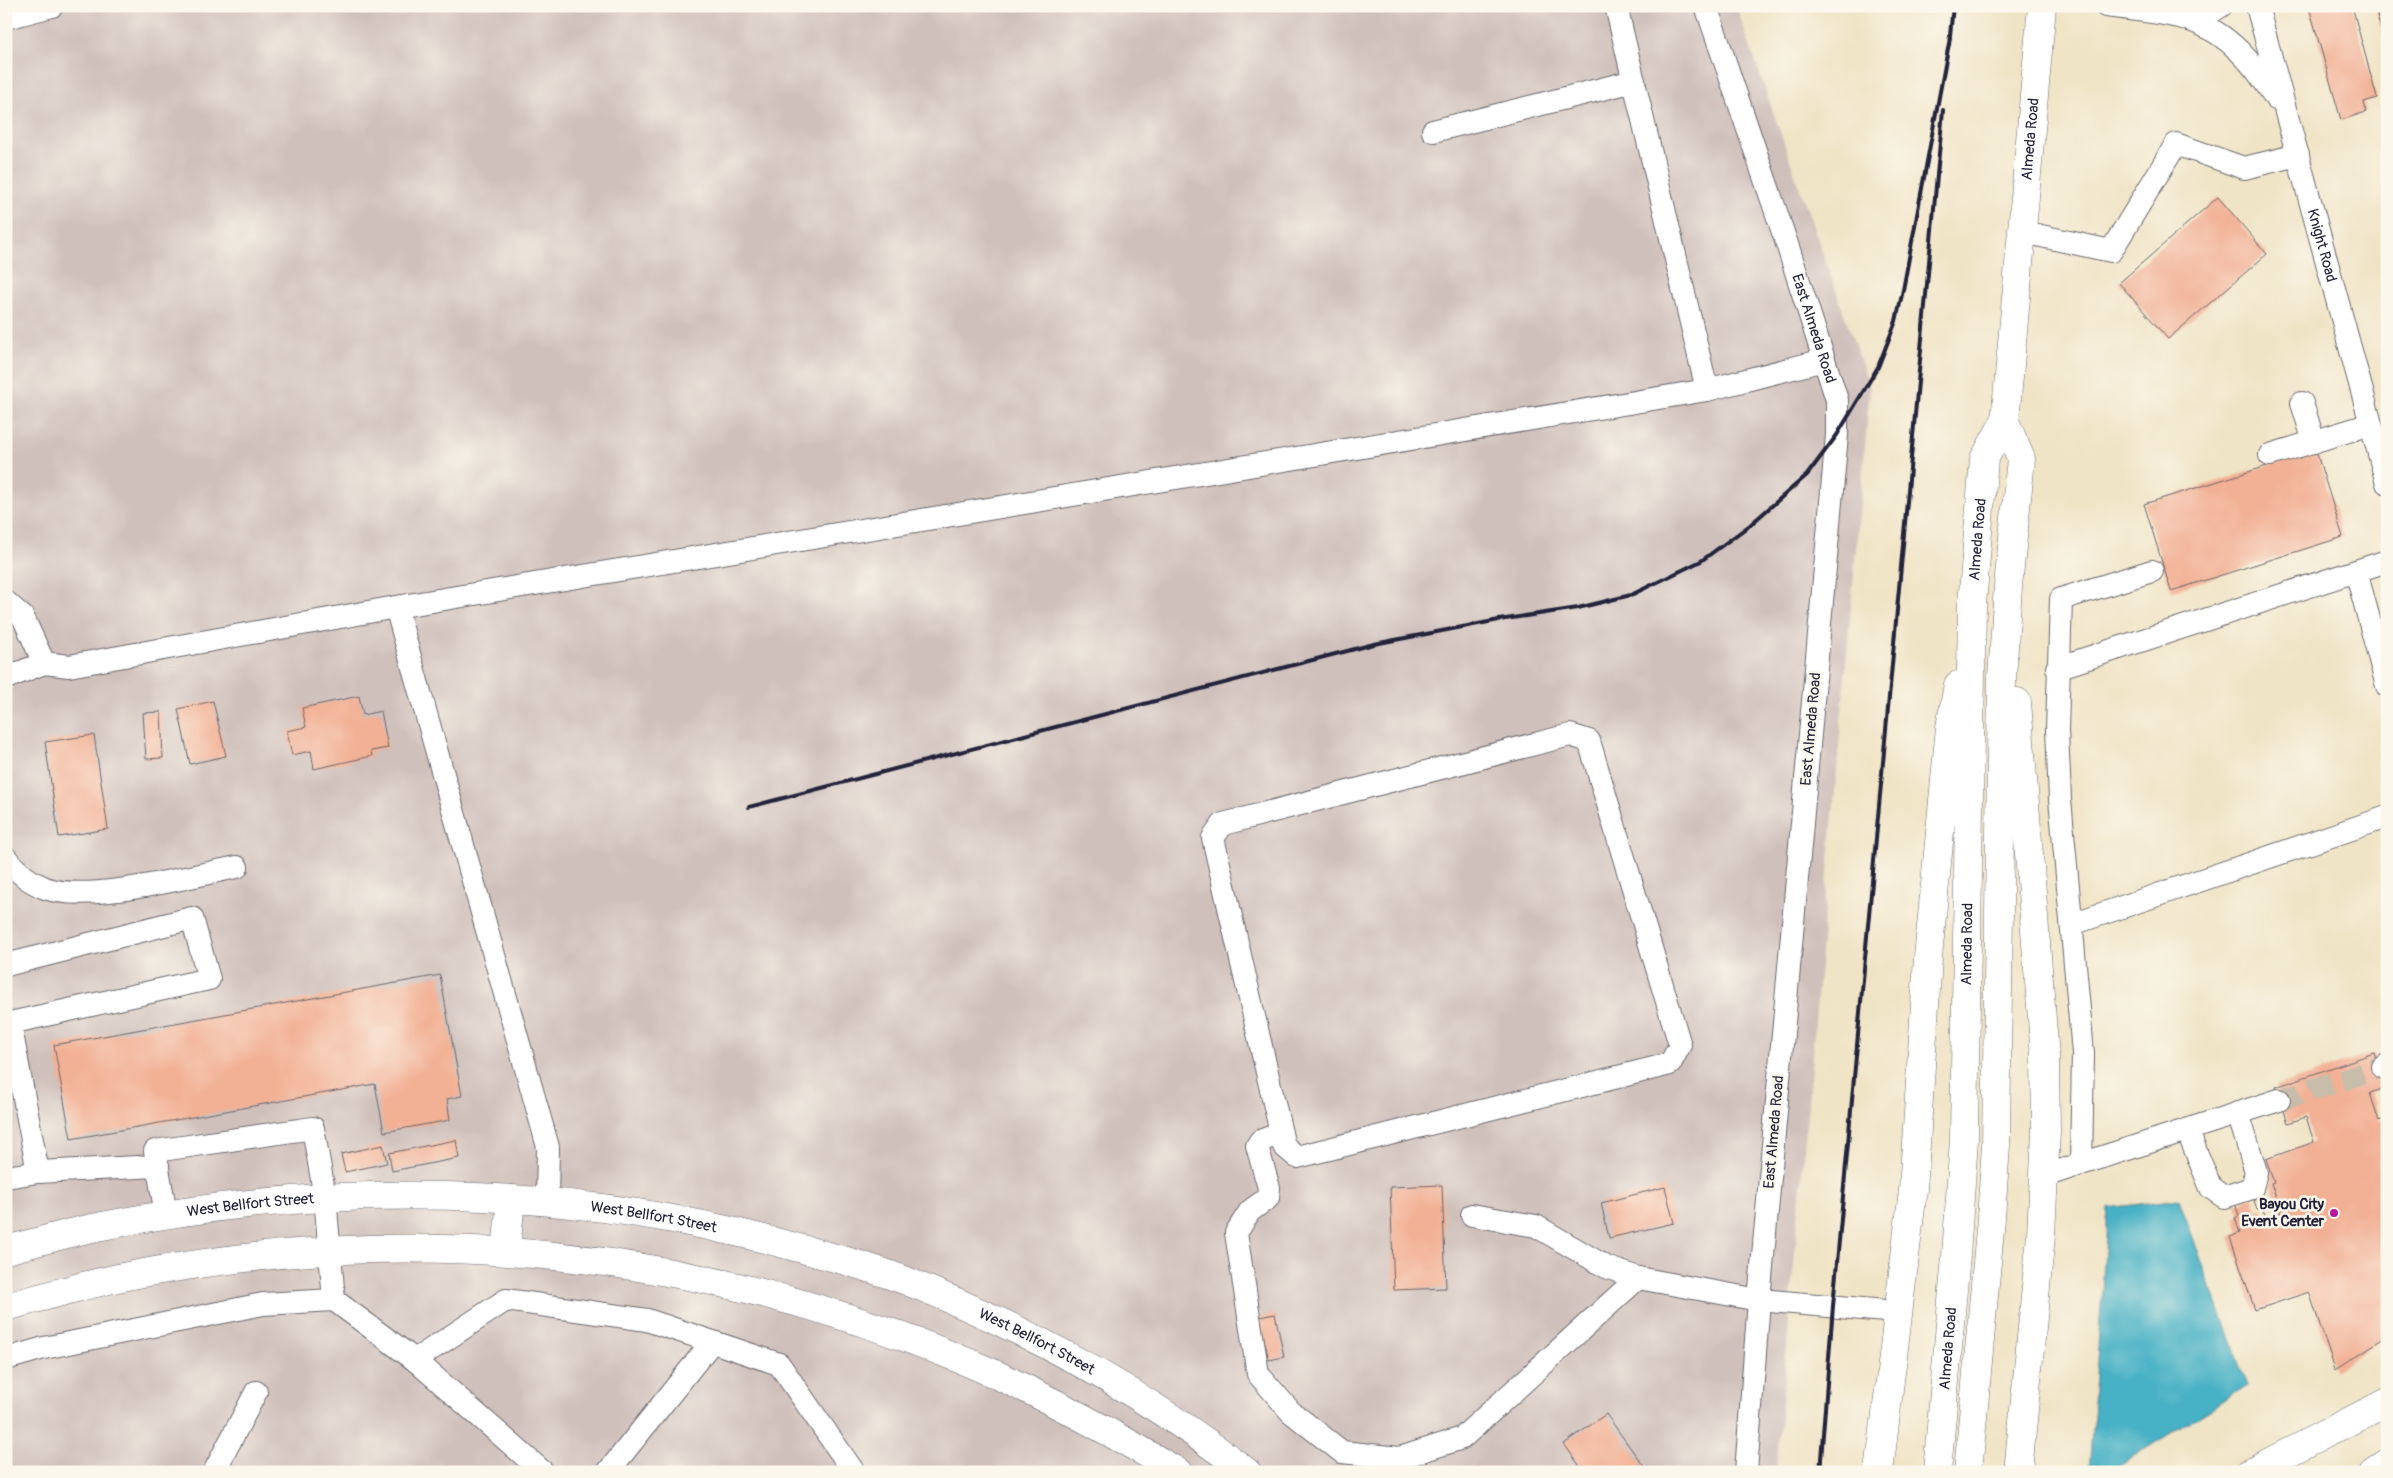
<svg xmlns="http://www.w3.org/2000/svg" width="2393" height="1478" font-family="Pangolin,sans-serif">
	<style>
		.industrial { fill: #cfc0bb }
		.water { fill: #46b1c5; stroke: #346a80 }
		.building { fill: #f2b094 }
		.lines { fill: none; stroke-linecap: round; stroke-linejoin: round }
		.minor-tunnel { stroke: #c7bdaa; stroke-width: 22; stroke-dasharray: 22 11; stroke-linecap: butt }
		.minor-casing { stroke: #6a666c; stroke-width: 24 }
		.major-casing { stroke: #6a666c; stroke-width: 29 }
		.minor { stroke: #fff; stroke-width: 22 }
		.major { stroke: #fff; stroke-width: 28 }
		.rail { stroke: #22223b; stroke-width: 4 }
		.poi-dot { fill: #b5179e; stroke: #fbf7ec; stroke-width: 2 }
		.labels { text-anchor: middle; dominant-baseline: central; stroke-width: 5; stroke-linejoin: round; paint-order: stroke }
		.street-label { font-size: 15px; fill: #22223b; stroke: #fbf7ec }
		.poi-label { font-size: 15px; font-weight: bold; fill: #22223b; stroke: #fbf7ec; text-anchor: end }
	</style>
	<rect width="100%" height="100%" fill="#fbf7ec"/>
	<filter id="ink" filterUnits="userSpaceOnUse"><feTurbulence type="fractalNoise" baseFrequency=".02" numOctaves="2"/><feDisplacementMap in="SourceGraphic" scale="10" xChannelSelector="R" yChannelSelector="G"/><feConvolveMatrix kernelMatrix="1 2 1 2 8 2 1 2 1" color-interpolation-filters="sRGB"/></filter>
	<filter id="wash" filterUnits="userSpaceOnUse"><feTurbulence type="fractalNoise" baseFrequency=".0096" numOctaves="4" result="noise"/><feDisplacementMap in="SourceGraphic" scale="20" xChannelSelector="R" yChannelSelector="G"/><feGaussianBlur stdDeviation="1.12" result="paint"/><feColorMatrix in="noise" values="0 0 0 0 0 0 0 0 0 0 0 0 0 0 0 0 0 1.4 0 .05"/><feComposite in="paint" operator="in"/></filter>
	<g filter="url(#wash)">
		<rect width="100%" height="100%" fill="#f0e4c6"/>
		<path class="industrial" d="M6,6H1736L1870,388L1776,1472H6Z"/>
		<path class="water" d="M2179,1199L2247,1386L2108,1472H2089L2108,1208Z"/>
		<g id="blocks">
			<path class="building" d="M2352,6L2377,98L2364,102L2366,112L2341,120L2309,7Z
				M2378,6H2387V36L2383,37L2375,7Z
				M2218,197L2267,254L2168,339L2119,283Z
				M2316,451L2343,537L2171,591L2144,504Z
				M359,696L363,715L381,711L388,748L371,751L372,756L314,769L311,751L292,755L287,731L306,727L302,708Z
				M213,701L226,756L190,764L178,709Z
				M161,712L163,758L146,759L143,713Z
				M94,735L108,829L59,837L45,742Z
				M440,975L462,1096L447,1099L450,1120L384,1132L375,1084L71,1139L54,1045Z
				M2374,1053L2386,1088L2370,1093L2379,1121L2387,1118V1336L2335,1370L2309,1292L2255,1310L2230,1237L2240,1233L2235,1218L2239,1216L2235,1203L2253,1197L2257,1210L2262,1208L2268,1224L2283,1219L2271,1183L2274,1182L2266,1159L2314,1142L2306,1117L2288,1123L2276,1087Z
				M456,1140L459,1158L392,1171L389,1153Z
				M383,1145L387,1163L345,1172L341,1154Z
				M1442,1185L1446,1288L1394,1290L1390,1187Z
				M1665,1187L1674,1223L1609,1238L1601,1203Z
				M1275,1314L1284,1357L1269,1360L1259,1317Z
				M1606,1414L1645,1468L1640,1472H1584L1564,1444Z"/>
		</g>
	</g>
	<g filter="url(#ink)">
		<use href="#blocks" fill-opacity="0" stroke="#6a666c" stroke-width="1"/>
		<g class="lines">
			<path class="minor-tunnel" d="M2279,1100L2383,1067"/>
			<defs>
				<g id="minor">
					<path d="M1616,6L1707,390"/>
					<path id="s1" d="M1706,6L1788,247L1837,400V435L1759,1300L1746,1472"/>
					<path d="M2106,6C2131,10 2166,12 2190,20C2229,33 2255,65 2276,99"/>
					<path id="s2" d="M2257,6L2387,483"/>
					<path d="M6,18L52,6"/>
					<path d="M2189,20L2210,13L2221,6"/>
					<path d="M1433,131L1634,81"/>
					<path d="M2022,232L2111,251L2176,144L2244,168L2298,155"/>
					<path d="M2302,403L2314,442"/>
					<path d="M2270,455L2371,424"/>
					<path d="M2356,571L2387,686"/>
					<path d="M6,602L23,617L44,663"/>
					<path d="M396,607L548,1147L547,1201"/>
					<path d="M2057,668L2387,561"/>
					<path d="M6,678L44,663L69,666L396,607L1707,390L1824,360"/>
					<path d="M1570,735L1589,741L1680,1045L1670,1064L1297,1157L1284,1146L1213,838L1223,824Z"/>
					<path d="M6,858C16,871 30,882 45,888C88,904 190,876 237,867"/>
					<path d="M2072,924L2387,817"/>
					<path d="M6,965L192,918L209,979L10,1023L38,1172L158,1166"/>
					<path d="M2383,1067L2387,1065"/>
					<path d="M2187,1130L2211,1188L2224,1197L2252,1188L2256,1172L2238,1113"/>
					<path d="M1281,1133L1260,1141L1257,1146L1269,1188L1268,1198L1250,1211L1236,1233L1258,1374L1291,1412L1342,1452L1400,1458L1462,1438L1638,1278L1759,1300L1897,1312"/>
					<path d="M2081,1164L2083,1053L2060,799L2057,730L2061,599L2152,571"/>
					<path d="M2044,1176L2279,1100"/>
					<path d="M6,1177L38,1172"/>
					<path d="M166,1215L155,1151L313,1128L325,1197L334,1300L415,1360L543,1472"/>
					<path d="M1472,1215L1536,1226L1606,1267L1638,1278"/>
					<path d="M6,1359L44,1348L263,1304L334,1300"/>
					<path d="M415,1360L506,1300L647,1320L779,1364L854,1472"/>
					<path d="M214,1472L256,1392"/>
					<path d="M608,1472L712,1342"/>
				</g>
				<g id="major">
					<path d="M2017,702L2045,1057L2046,1132L2041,1235L2018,1472"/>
					<path id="s3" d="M6,1250C38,1242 70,1232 102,1226C330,1181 566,1184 791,1246C829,1256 867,1266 904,1280C1025,1328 1143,1392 1247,1472"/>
					<path d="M506,1251L511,1199"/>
					<path d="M6,1307C54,1294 101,1280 149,1272C423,1223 697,1251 955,1357C1032,1388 1106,1429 1178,1472"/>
					<path d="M1879,1472L1913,1190L1928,958L1950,727L1958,685"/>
					<path id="s4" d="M1937,1472L1956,1256L1964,1139L1972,605L1984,459L2005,421L2042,6"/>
					<path d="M1968,1472L1991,1218L1996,1145L2002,678L2008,586L2021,459L2005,421"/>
					<path d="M2250,1472L2387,1402"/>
					<path d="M2374,1472L2387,1463"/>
				</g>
			</defs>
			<use href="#minor" class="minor-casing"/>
			<use href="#major" class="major-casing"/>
			<use href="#minor" class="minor"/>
			<use href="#major" class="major"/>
			<path class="rail" d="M1949,45L1953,6
				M749,807L1374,644L1499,620L1578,608L1631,595L1701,561L1750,525L1807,475L1837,435L1878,367L1896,321L1903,290L1950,38
				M1820,1472L1833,1306L1943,110"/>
		</g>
	</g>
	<circle class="poi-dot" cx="2334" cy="1213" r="5"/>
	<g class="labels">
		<g class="street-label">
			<text stroke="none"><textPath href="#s4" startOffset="1341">Almeda Road</textPath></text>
			<text stroke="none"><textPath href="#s2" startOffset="248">Knight Road</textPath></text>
			<text stroke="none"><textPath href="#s1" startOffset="340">East Almeda Road</textPath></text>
			<text stroke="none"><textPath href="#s4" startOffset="934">Almeda Road</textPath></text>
			<text transform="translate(1811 729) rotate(-85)">East Almeda Road</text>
			<text stroke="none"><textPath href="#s4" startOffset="529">Almeda Road</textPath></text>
			<text transform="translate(1774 1132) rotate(-85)">East Almeda Road</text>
			<text stroke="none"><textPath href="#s3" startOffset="249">West Bellfort Street</textPath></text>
			<text stroke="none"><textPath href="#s3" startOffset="654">West Bellfort Street</textPath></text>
			<text stroke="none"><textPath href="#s3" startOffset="1059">West Bellfort Street</textPath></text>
			<text stroke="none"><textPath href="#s4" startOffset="124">Almeda Road</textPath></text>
		</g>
		<g class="poi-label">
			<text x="2324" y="1204">Bayou City<tspan x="2324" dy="17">Event Center</tspan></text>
		</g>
	</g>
	<rect width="2393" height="1478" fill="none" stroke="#fbf7ec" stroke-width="25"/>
</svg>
